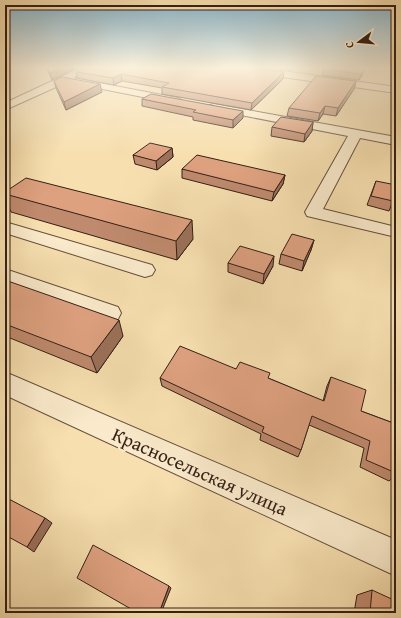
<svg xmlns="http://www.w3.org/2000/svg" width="401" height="618" font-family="'Gentium Book Plus',serif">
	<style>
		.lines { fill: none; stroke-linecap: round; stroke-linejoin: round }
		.minor-casing { stroke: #654f3d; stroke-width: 2 }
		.minor { fill: #faeacb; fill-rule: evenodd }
		.wall { fill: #bf8a6e; stroke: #341f17 }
		.shaded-wall { fill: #9b715a; stroke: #341f17 }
		.building { fill: #dea180; stroke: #341f17 }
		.labels { text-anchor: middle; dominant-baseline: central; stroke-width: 4; stroke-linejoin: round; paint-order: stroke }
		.near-street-label { font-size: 19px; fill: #341f17; stroke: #faeacb }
	</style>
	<rect width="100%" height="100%" fill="#f7dfaf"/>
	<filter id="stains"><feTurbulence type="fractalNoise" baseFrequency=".005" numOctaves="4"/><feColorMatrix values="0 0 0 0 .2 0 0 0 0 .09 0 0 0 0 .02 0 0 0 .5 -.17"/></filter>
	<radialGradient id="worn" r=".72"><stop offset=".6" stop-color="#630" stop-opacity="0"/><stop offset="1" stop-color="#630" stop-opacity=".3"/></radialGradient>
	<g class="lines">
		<defs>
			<path id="minor" d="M82,67H94L73,78L178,98L183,101L178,104L67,82L5,110V103Z
				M228,67H255L396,87V93L232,70Z
				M214,104L396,137V145L360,138L323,209L396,227V237L307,216L305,212L348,136L210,109L208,107L210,105Z
				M5,222L152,265L155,270L152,275L145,277L5,233Z
				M5,269L118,307L121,313L118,319L110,321L5,284Z
				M5,372L396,540V576L5,395Z"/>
		</defs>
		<use href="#minor" class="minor-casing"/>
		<use href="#minor" class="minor"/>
	</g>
	<path class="wall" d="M46,67H78L52,80Z
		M268,67H295L291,71Z
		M323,69L364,70L362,76L359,80L322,75Z
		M76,72L283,79L251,110L162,94V88L122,81L114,85L77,78Z
		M54,81L102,92L66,110L56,88Z
		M356,81L354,89L336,116L323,114L318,121L287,116L289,108Z
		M142,99L243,118L233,128L193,120V117L142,106Z
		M313,122L312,131L304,142L271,136L272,127Z
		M172,148L173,157L157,170L135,164L133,155Z
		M182,169L285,175L283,184L272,201L182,178Z
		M376,181L393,201L389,211L367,205Z
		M5,192L193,239L177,260L11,212L5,199Z
		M314,240L311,250L302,271L279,264L281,254Z
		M228,263L273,266L263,284L228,272Z
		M5,280L123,336L97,373L5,336Z
		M236,369L268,378L323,401L327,386L331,377L361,411L396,424V475L389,481L360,467L364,448L309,425L301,450L298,457L260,440L261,434L162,386L160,378Z
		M372,590L396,613H354L357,595Z"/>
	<path class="shaded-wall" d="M63,67H78L52,80L50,73Z
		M364,70L362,76L359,80L361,74Z
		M284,72L283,79L251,110L252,103Z
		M121,74L122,81L114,85L113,78Z
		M356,81L354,89L336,116L338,108Z
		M100,84L102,92L66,110L64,102Z
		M325,106L323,114L318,121L320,113Z
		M243,111V118L233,128V120Z
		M313,122L312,131L304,142L305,134Z
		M172,148L173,157L157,170L156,161Z
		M285,175L283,184L272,201L274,192Z
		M192,220L193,239L177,260L176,241Z
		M314,240L311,250L302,271L304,261Z
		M274,256L273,266L263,284L264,274Z
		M119,320L123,336L97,373L91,357Z
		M45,518L52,523L34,552L27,547Z
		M169,586L171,588L161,613H159Z"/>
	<path class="building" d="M47,67H63L50,73Z
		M84,67H247L284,72L252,103L162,87L169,83L121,74L113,78L76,72Z
		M325,67H345L364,70L361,74L323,69Z
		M316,76L356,81L338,108L325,106L320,113L289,108Z
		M62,77L100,84L64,102L54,81Z
		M151,94L243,111L233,120L193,112L196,110L142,99Z
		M281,117L313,122L305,134L272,127Z
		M150,143L172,148L156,161L133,155Z
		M197,155L285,175L274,192L182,169Z
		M26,178L192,220L176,241L5,194V192Z
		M376,181L396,185V191L393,201L371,196Z
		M292,234L314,240L304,261L281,254Z
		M240,246L274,256L264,274L228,263Z
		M5,280L119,320L91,357L5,324Z
		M180,346L236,369L240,362L270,373L268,378L324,401L331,377L366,390L361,411L396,424V473L366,460L370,441L312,416L301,450L262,432L264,427L160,378Z
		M5,497L45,518L27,547L5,535Z
		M93,545L169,586L159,613H138L77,578Z
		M372,590L396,601V613H370Z"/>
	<linearGradient id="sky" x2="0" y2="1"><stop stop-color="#8ab8d0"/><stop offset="0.44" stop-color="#fbf1db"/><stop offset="1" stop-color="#fbf1db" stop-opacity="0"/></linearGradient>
	<rect width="401" height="154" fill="url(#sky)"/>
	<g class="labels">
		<g class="near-street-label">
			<text transform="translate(200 471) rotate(24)">Красносельская улица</text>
		</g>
	</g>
	<rect width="401" height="618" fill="none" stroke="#f7dfaf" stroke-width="20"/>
	<rect x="6" y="6" width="389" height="606" fill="none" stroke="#341f17" stroke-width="2"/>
	<rect x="10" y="10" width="381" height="598" fill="none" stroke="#341f17"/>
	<g transform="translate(359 42) rotate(254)" stroke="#faeacb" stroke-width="3" paint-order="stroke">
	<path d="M0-3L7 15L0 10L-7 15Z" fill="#341f17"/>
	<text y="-6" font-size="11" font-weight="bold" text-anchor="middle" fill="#341f17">С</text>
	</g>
	<rect width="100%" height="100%" filter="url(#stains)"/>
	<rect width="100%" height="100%" fill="url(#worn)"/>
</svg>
